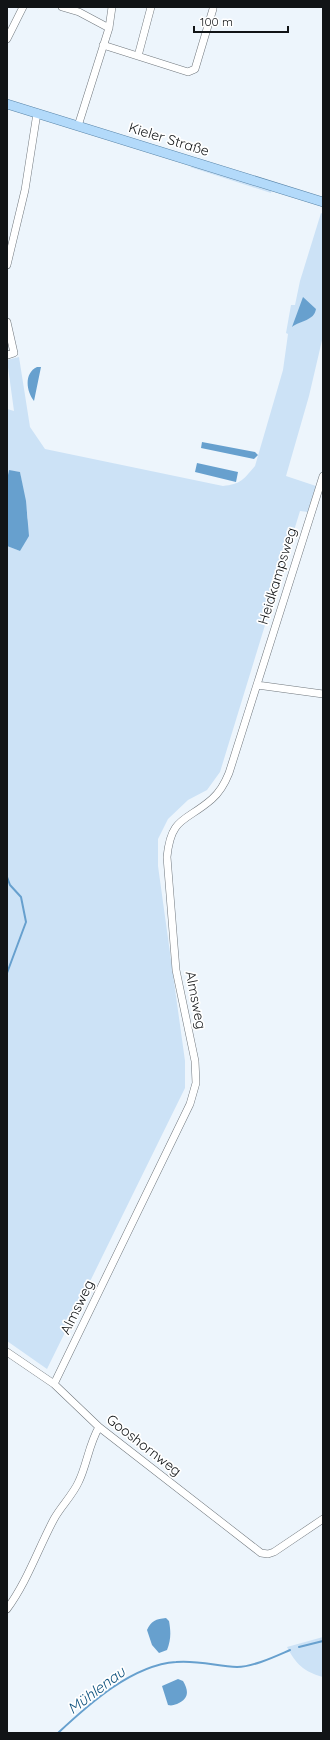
<svg xmlns="http://www.w3.org/2000/svg" width="330" height="1740" font-family="Quicksand,sans-serif">
	<style>
		.green { fill: #cce2f6 }
		.water { fill: #67a0ce }
		.lines { fill: none; stroke-linecap: round; stroke-linejoin: round }
		.stream { stroke: #67a0ce; stroke-width: 2 }
		.minor-casing { stroke: #70777d; stroke-width: 8 }
		.major-casing { stroke: #5a85a8; stroke-width: 10 }
		.minor { stroke: #fff; stroke-width: 7 }
		.major { stroke: #b3dafa; stroke-width: 9 }
		.labels { text-anchor: middle; dominant-baseline: central; stroke-width: 3.5; stroke-linejoin: round; paint-order: stroke }
		.street-label { font-size: 14px; fill: #111416; stroke: #fff }
		.water-label { font-size: 15px; font-style: italic; fill: #0d517d; stroke: #fff }
	</style>
	<rect width="100%" height="100%" fill="#edf5fc"/>
	<path class="green" d="M194,166L272,189L271,193L190,167Z
		M321,213L323,214V336L309,396L286,476L316,486L308,512L300,511L220,772L207,790L188,800L168,819L158,839V866L185,1061V1088L47,1369L7,1341V546L20,551L28,518L20,472L9,471L7,480V409L14,411L7,360L19,357L30,427L45,449L223,486C241,484 243,480 255,466L283,370L288,334L286,333L291,305H295L300,281Z
		M323,1637V1677C304,1672 296,1664 287,1647Z"/>
	<path class="water" d="M303,297L316,309C314,321 301,320 292,327Z
		M37,367H41L34,401C26,391 24,373 37,367Z
		M202,442L255,452L258,455L254,459L201,448Z
		M197,463L238,472L236,482L195,472Z
		M9,470L20,472L26,501L29,536L20,551L7,546V480Z
		M166,1618L169,1621C171,1632 171,1640 167,1650L159,1653L152,1645L147,1630C151,1621 156,1619 166,1618Z
		M178,1679L183,1681C189,1691 189,1699 177,1704C173,1705 172,1706 168,1705L162,1686Z"/>
	<g class="lines">
		<path class="stream" d="M7,877L10,885L21,897L26,922L7,973
			M299,1647L323,1641
			M58,1733C89,1704 132,1665 176,1662C197,1660 217,1666 237,1667C253,1667 276,1656 290,1650"/>
		<defs>
			<path id="minor" d="M62,7L79,12L109,28
				M7,39L23,7
				M103,45L188,72L195,69L213,9
				M138,56L151,7
				M78,126L109,28L112,7
				M7,265L25,190L37,113
				M7,322L14,353L8,355L7,354
				M257,685L323,694
				M7,1352L54,1384L99,1427L261,1553L268,1554L274,1552L323,1519
				M54,1384L190,1104L196,1083L195,1061L176,970L167,857C171,816 186,822 212,799C220,792 225,783 229,773L323,476
				M7,1609C27,1582 38,1549 54,1519C61,1506 73,1495 79,1481C87,1464 89,1444 99,1427"/>
			<path id="major" d="M7,104L323,202"/>
		</defs>
		<use href="#minor" class="minor-casing"/>
		<use href="#major" class="major-casing"/>
		<use href="#minor" class="minor"/>
		<use href="#major" class="major"/>
	</g>
	<g class="labels">
		<g class="street-label">
			<text transform="translate(169 139) rotate(17)">Kieler Straße</text>
			<text transform="translate(277 576) rotate(-73)">Heidkampsweg</text>
			<text transform="translate(196 1000) rotate(79)">Almsweg</text>
			<text transform="translate(77 1307) rotate(-64)">Almsweg</text>
			<text transform="translate(144 1445) rotate(38)">Gooshornweg</text>
		</g>
		<g class="water-label">
			<text transform="translate(96 1690) rotate(-37)">Mühlenau</text>
		</g>
	</g>
	<rect width="330" height="1740" fill="none" stroke="#111416" stroke-width="16"/>
	<path d="M194 26v6h94v-6" fill="none" stroke="#111416" stroke-width="2"/>
	<text x="200" y="26" font-size="12" fill="#111416" stroke="#ffffff" stroke-width="3" paint-order="stroke">100 m</text>
</svg>
